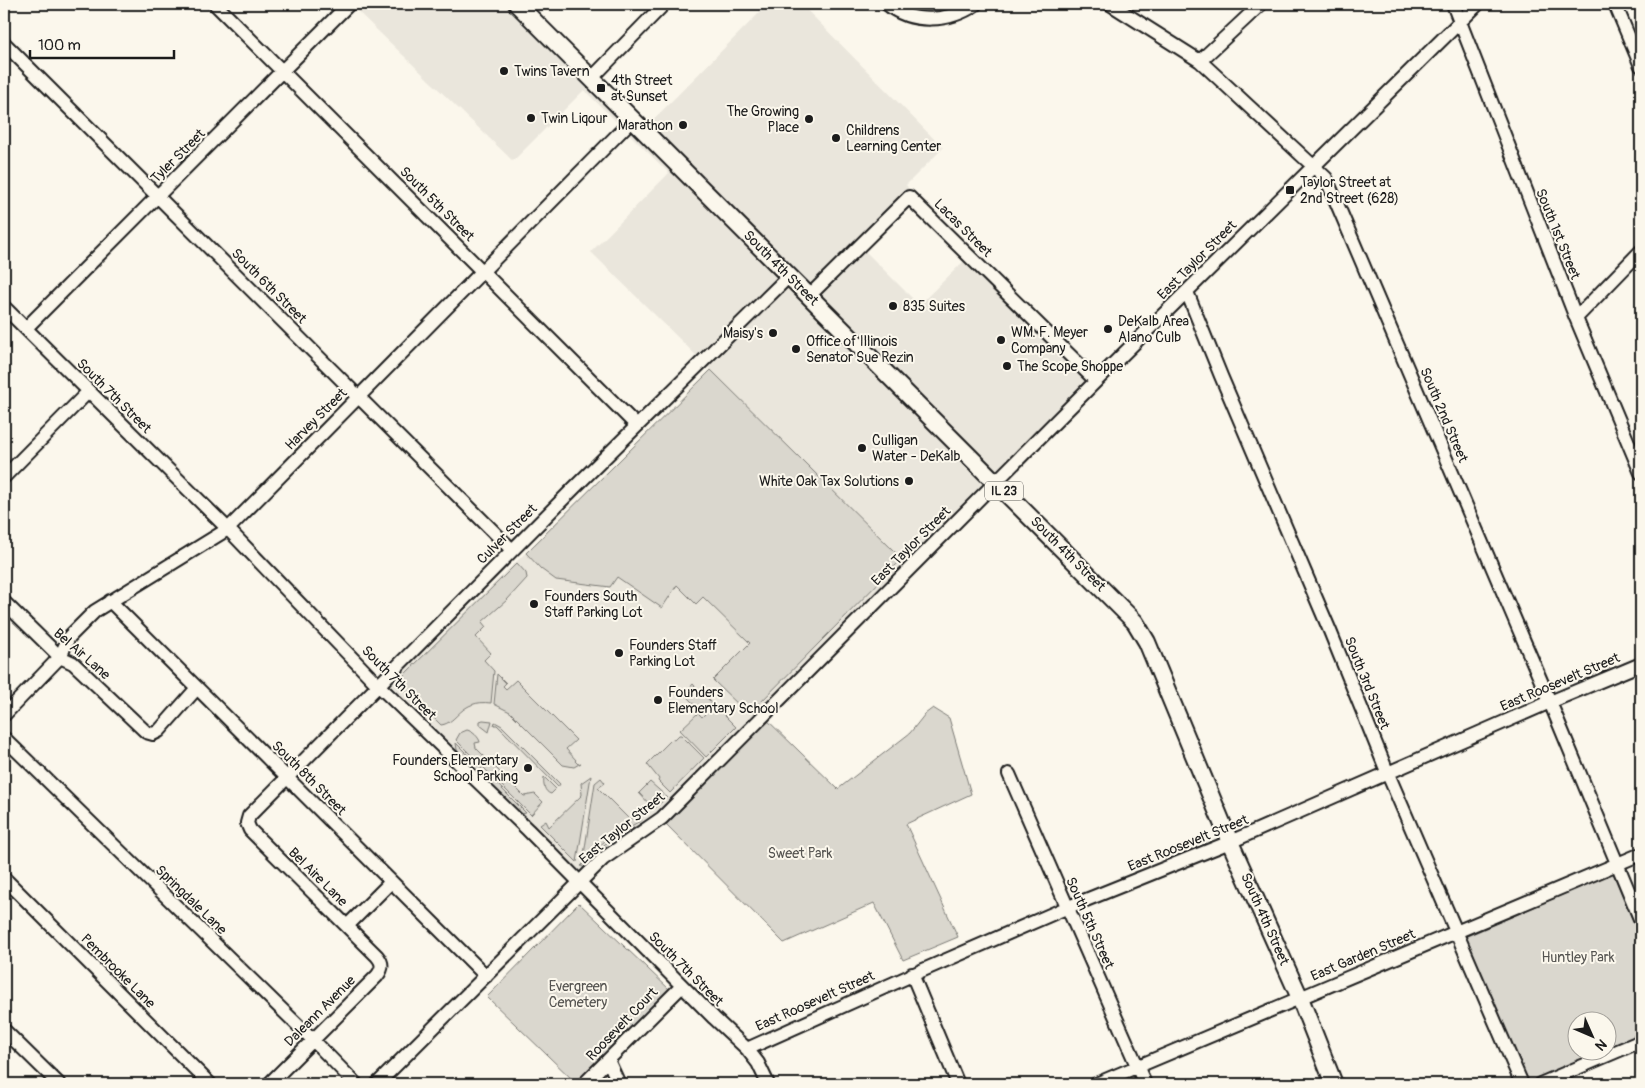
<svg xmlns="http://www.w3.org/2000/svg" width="1645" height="1088" font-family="Pangolin,sans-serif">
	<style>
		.built { fill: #eae6dc }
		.green { fill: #dad7ce; stroke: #7b7a75; fill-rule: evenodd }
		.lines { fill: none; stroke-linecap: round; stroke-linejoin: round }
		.minor-casing { stroke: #1c1c1c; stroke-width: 16 }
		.major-casing { stroke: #1c1c1c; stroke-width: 20 }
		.minor { stroke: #fbf7ec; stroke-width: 12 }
		.major { stroke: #fbf7ec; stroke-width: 16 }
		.poi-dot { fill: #1c1c1c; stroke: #fbf7ec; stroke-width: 2 }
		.labels { text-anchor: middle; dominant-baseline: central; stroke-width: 4; stroke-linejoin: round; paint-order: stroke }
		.shield { fill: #fbf7ec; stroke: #5f5e5a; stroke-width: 1 }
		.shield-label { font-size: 12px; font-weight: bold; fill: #1c1c1c }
		.poi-label { font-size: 14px; fill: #1c1c1c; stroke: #fbf7ec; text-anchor: start }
		.street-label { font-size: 14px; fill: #1c1c1c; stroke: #fbf7ec }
		.park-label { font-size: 14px; fill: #555451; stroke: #fbf7ec }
	</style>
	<rect width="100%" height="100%" fill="#fbf7ec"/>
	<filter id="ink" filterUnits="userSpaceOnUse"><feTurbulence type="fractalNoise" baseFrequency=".02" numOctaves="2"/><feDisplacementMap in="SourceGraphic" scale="10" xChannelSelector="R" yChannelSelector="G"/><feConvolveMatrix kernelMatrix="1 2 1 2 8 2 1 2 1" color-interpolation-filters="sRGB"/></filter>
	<g filter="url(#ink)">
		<path class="built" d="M350,4H528L649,124L768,4H801L943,148L906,185L909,189L856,242L919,305L964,261L1088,384L657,815L644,826L609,846L582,871L574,868L391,685L711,370L591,252L669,173L584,90L513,161Z"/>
		<path class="green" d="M711,370L902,559L750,713L744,710L713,680L750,643L703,597L696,604L677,585L662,608L617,577L610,587L556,580L541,569L526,553Z
			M517,563L526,573L527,578L507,600L482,622L486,627L476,637L491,653L484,660L494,671L491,703C460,699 458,723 441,725L397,682Z
			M497,674L506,683L503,686L506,689L516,680L576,740L566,749L576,760L575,761L578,764L581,763L574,767L563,765L510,712L494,704Z
			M693,684L712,703L703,713L684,694Z
			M714,705L736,727L706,757L680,730L698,713L702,717Z
			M933,708L949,718L971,794L906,824L958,937L903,960L874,903L784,943L657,815L760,713L838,789L910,733L925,714Z
			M483,720L492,721L489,732L480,725V721Z
			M495,722L502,726L560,784L558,787L497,725H494Z
			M467,730C472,731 479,737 480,742L475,743L476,748L524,796L535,794L543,802L531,815L456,740L460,733Z
			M679,735H681L704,758L670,793L658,781L659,779L647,764L672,739L674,740Z
			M456,743L526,813L521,814L463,757L457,750Z
			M591,776L577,862L540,825L546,821L549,827L582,795L581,783Z
			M544,777L556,789L551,794C544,792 543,784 544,777Z
			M601,778L605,783L598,788L629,819L639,817L642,820L606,840L583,861L595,783Z
			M650,782L667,797L654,809L639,793Z
			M644,822L643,827L609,846L585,868L581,866L605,844Z
			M1613,873L1641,940V1038L1532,1084H1526L1465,937ZM1578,1020H1608V1050H1578Z
			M579,903L670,990L579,1084H577L487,997Z"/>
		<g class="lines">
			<defs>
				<path id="minor" d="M215,4L637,426
					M887,4C912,25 950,22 976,4
					M1110,4L1200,61L1326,178L1550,702L1641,921
					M1453,4L1576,318L1641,473
					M1615,4L1641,66
					M4,43L512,550
					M1200,61L1261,4
					M592,78L664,4
					M1187,292L1221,376L1330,631L1388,774L1522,1084
					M809,296L909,197L1096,381
					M4,307L228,529L378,685L528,830L714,1018L747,1049L758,1063L768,1084
					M1576,318L1641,251
					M26,328L349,4
					M4,477L88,392
					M110,601L486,976
					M4,602L60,657L73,663L146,732L153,734L159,731L197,688
					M4,715L60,657L69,637L95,611L228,529L633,119
					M4,738L313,1040L356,1084
					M1009,774L1145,1084
					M4,878L210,1084
					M347,926L391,882
					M912,974L958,1084
					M4,1030L59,1084
					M747,1049L921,971L1066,908L1230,842L1550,702L1641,664
					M608,1060L619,1084
					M269,1084L377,976C383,968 383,963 377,956L250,830L247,823L249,816L574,488L789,276
					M377,1084L603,859L662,818L1096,381L1478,4
					M584,1084L682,986
					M1096,1084L1641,854
					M1540,1084L1641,1041"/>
				<path id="major" d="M517,4L1135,622L1147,642L1230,842L1300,998L1334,1084"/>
			</defs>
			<use href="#minor" class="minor-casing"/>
			<use href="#major" class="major-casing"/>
			<use href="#minor" class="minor"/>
			<use href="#major" class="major"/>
		</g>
	</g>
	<g class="poi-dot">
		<circle cx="504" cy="71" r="5"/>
		<rect x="596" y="83" width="10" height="10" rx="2.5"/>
		<circle cx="531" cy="118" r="5"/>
		<circle cx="809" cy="119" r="5"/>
		<circle cx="683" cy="125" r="5"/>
		<circle cx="836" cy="138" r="5"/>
		<rect x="1285" y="185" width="10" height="10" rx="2.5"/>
		<circle cx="893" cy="306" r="5"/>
		<circle cx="1108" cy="329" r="5"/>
		<circle cx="773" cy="333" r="5"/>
		<circle cx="1001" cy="340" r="5"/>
		<circle cx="796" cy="349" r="5"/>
		<circle cx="1007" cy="366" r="5"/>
		<circle cx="862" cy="448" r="5"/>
		<circle cx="909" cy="481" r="5"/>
		<circle cx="534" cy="604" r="5"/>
		<circle cx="619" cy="653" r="5"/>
		<circle cx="658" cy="700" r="5"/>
		<circle cx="528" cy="768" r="5"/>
	</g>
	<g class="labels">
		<rect class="shield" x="985" y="481.5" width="38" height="19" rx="4"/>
		<g class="shield-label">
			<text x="1004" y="491">IL 23</text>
		</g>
		<g class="poi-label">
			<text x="514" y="71">Twins Tavern</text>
			<text x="611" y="80">4th Street<tspan x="611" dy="16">at Sunset</tspan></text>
			<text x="799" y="111" text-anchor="end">The Growing<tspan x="799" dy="16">Place</tspan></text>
			<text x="541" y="118">Twin Liqour</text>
			<text x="673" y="125" text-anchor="end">Marathon</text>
			<text x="846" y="130">Childrens<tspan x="846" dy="16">Learning Center</tspan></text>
			<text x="1300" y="182">Taylor Street at<tspan x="1300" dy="16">2nd Street (628)</tspan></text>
			<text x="903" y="306">835 Suites</text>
			<text x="1118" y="321">DeKalb Area<tspan x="1118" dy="16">Alano Culb</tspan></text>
			<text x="1011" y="332">WM. F. Meyer<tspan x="1011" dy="16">Company</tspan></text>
			<text x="763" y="333" text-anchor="end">Maisy's</text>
			<text x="806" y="341">Office of Illinois<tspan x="806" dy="16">Senator Sue Rezin</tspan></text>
			<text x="1017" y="366">The Scope Shoppe</text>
			<text x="872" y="440">Culligan<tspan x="872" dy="16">Water - DeKalb</tspan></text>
			<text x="899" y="481" text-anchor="end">White Oak Tax Solutions</text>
			<text x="544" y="596">Founders South<tspan x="544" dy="16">Staff Parking Lot</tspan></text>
			<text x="629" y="645">Founders Staff<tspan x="629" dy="16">Parking Lot</tspan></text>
			<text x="668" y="692">Founders<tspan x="668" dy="16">Elementary School</tspan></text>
			<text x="518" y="760" text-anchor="end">Founders Elementary<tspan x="518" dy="16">School Parking</tspan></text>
		</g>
		<g class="street-label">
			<text transform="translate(178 156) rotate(-45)">Tyler Street</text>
			<text transform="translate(437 204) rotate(45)">South 5th Street</text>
			<text transform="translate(963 228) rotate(45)">Lacas Street</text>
			<text transform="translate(1558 234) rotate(68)">South 1st Street</text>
			<text transform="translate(1197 260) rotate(-45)">East Taylor Street</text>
			<text transform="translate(781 268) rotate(45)">South 4th Street</text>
			<text transform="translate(269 286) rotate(45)">South 6th Street</text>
			<text transform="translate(114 396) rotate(45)">South 7th Street</text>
			<text transform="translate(1444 415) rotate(67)">South 2nd Street</text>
			<text transform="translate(316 419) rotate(-45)">Harvey Street</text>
			<text transform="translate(507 534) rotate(-45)">Culver Street</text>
			<text transform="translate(911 546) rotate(-45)">East Taylor Street</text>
			<text transform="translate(1068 554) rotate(45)">South 4th Street</text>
			<text transform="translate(82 654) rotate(41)">Bel Air Lane</text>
			<text transform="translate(1560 682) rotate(-23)">East Roosevelt Street</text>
			<text transform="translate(399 683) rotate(45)">South 7th Street</text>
			<text transform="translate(1367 683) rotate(68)">South 3rd Street</text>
			<text transform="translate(309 778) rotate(45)">South 8th Street</text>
			<text transform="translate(622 828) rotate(-39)">East Taylor Street</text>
			<text transform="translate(1188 843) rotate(-22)">East Roosevelt Street</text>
			<text transform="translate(318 877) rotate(45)">Bel Aire Lane</text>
			<text transform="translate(191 900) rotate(44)">Springdale Lane</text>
			<text transform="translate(1265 919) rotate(66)">South 4th Street</text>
			<text transform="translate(1090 923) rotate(66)">South 5th Street</text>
			<text transform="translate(1363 955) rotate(-23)">East Garden Street</text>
			<text transform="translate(686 969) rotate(45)">South 7th Street</text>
			<text transform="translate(118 971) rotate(45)">Pembrooke Lane</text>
			<text transform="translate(815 1001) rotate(-24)">East Roosevelt Street</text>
			<text transform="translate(320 1011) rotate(-45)">Daleann Avenue</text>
			<text transform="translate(622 1024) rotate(-46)">Roosevelt Court</text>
		</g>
		<g class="park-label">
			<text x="800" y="853">Sweet Park</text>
			<text x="1578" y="957">Huntley Park</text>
			<text x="578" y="986">Evergreen<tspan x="578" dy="16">Cemetery</tspan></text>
		</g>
	</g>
	<rect width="1645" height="1088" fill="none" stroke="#fbf7ec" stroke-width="20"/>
	<rect x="10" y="10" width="1625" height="1068" fill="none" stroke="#1c1c1c" stroke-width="2" filter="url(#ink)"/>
	<g transform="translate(1592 1036) rotate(135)"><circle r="24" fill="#fbf7ec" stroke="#a29f99"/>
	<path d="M0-4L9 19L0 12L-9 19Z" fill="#1c1c1c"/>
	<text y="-8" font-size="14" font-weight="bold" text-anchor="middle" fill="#1c1c1c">N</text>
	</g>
	<path d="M30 50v8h144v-8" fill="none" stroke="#1c1c1c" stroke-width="2.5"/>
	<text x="38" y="50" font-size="15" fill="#1c1c1c" stroke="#fbf7ec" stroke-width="4" paint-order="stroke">100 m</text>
</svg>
